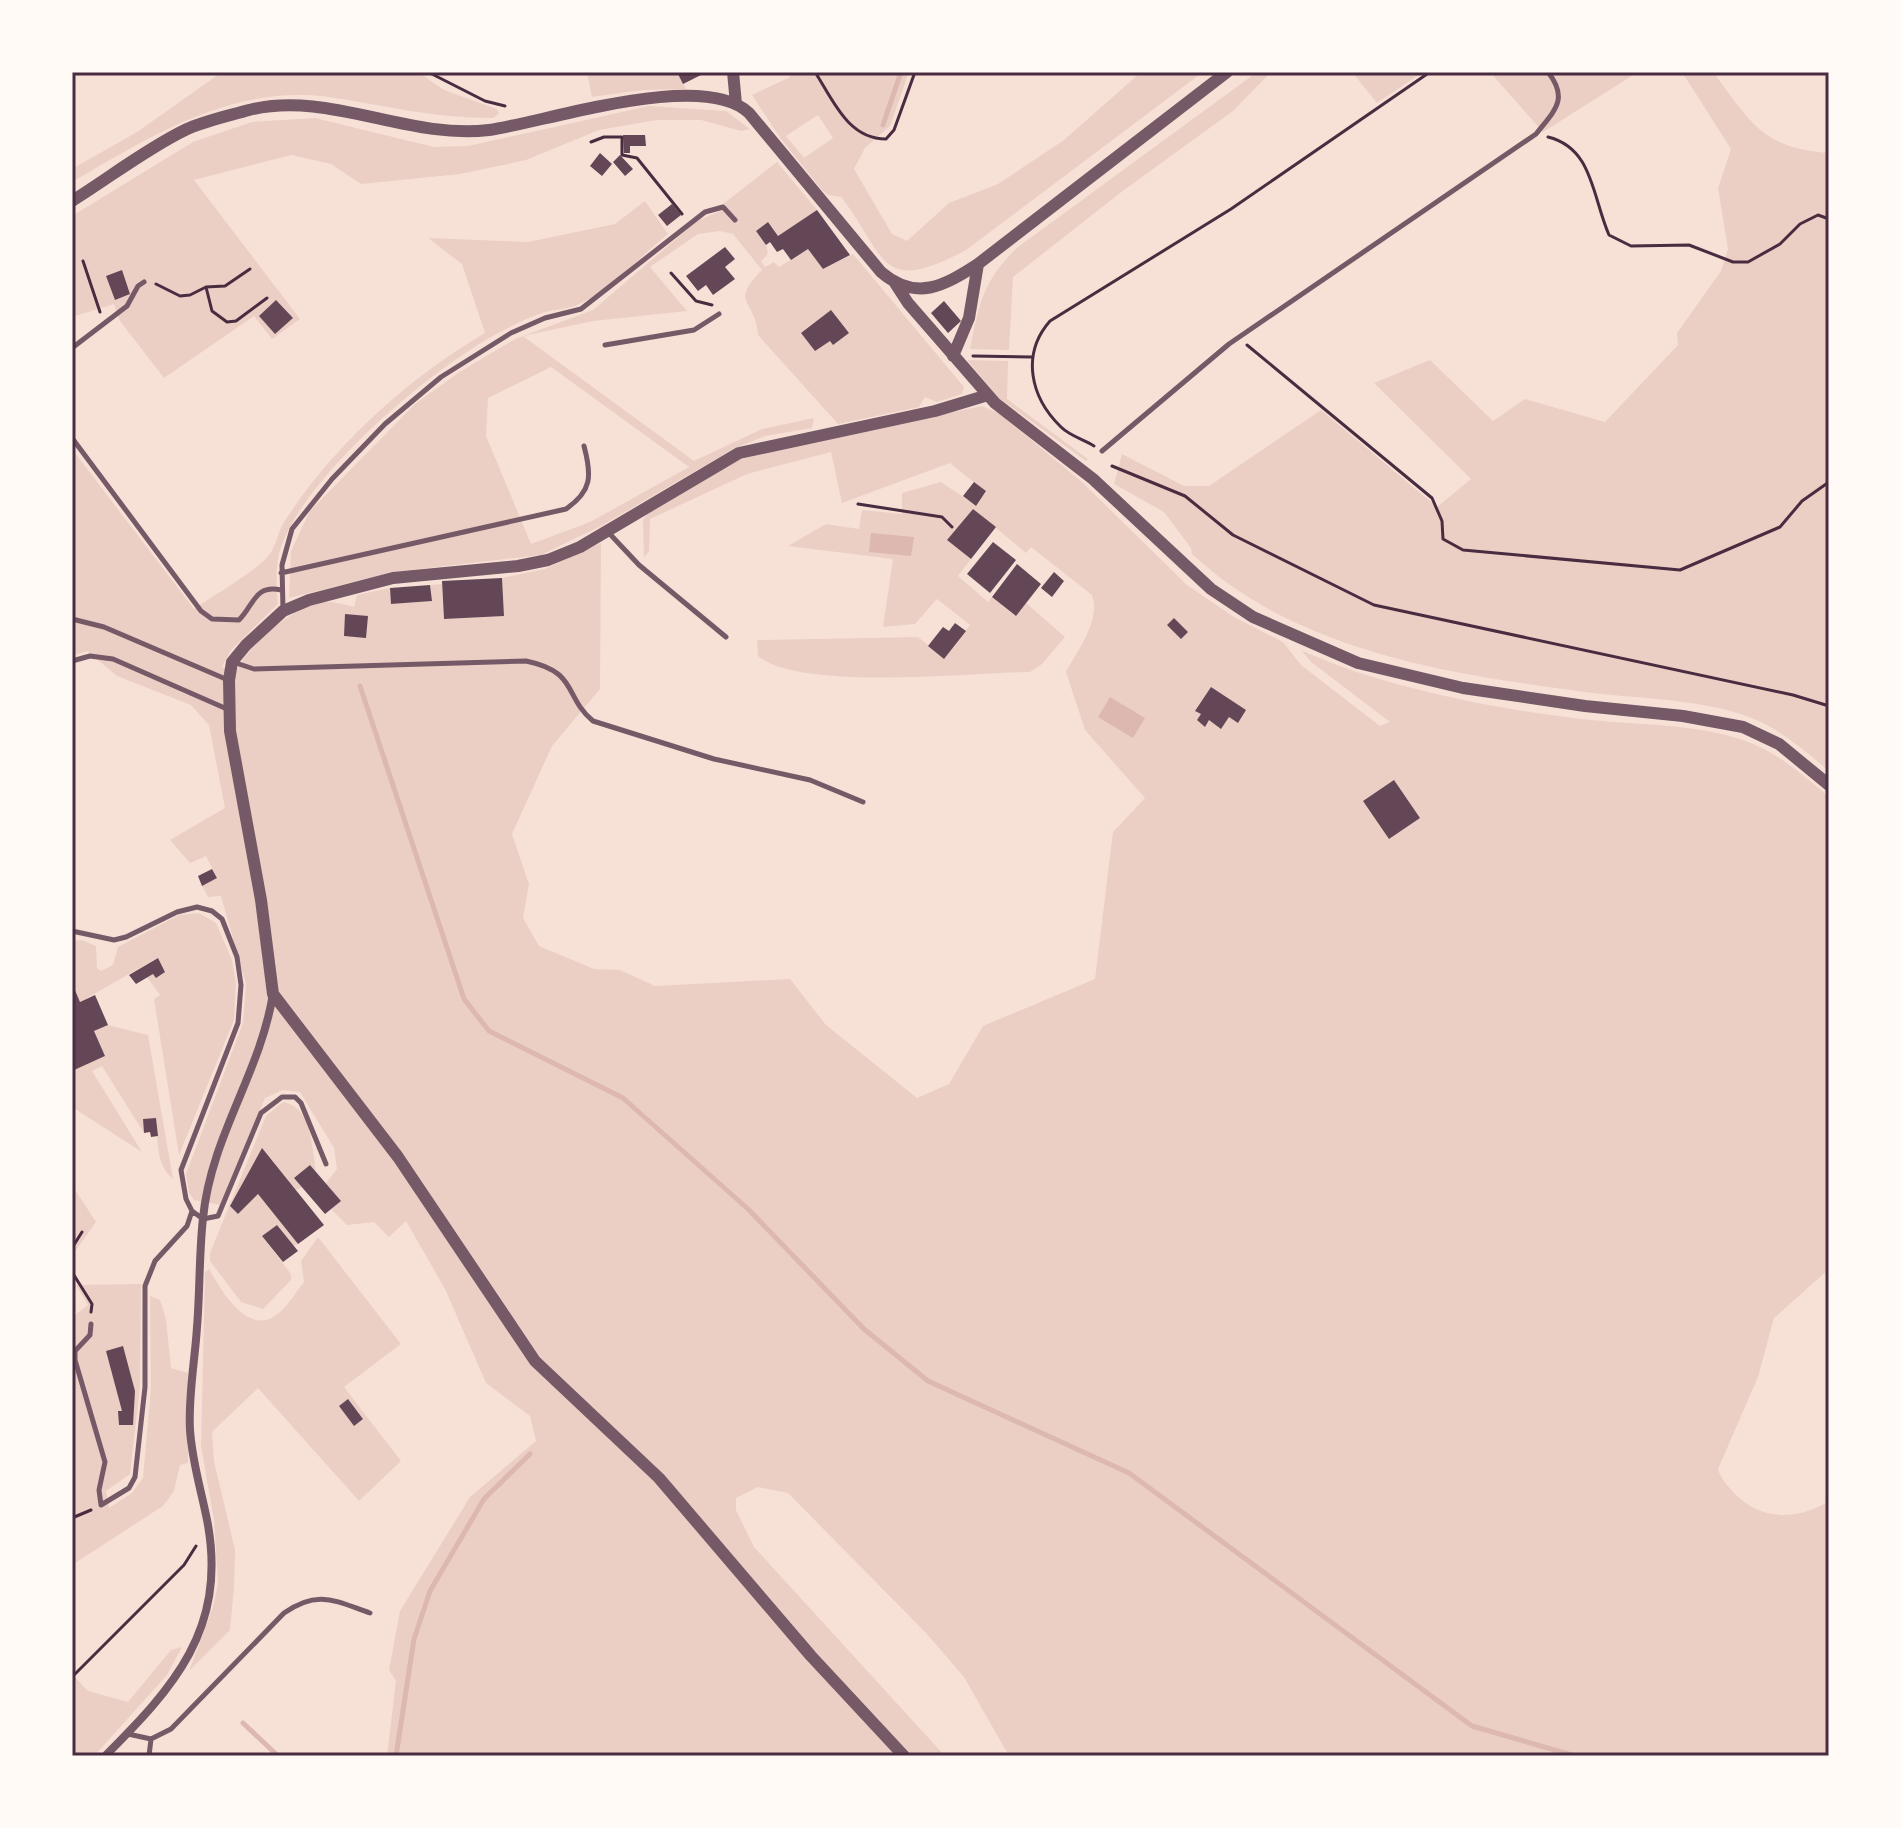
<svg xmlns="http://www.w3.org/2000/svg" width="1901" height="1828" font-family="Roboto,sans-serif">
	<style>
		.green { fill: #ebcfc5; fill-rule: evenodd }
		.water { fill: #dcb8b0 }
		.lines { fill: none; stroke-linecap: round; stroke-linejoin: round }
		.stream { stroke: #dcb8b0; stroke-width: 5 }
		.building { fill: #644757 }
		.path { stroke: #4a2c40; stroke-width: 3 }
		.service { stroke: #755966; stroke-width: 5 }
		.minor { stroke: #755966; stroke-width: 8 }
		.tertiary { stroke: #755966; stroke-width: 12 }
		.neatline { fill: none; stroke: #4a2c40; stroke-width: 3 }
	</style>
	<rect width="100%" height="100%" fill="#f7e1d7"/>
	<path class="green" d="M222,72H418L444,90L497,109L499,114L493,118C431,118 388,106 329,97C233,84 151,136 72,182V169L137,132Z
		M587,72H677L686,89L642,90L592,97Z
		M788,72H909L890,126L865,148L854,169L892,234L907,241L949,203L998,184L1064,140L1141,72H1203L966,250C878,297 887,256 841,197L828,195L822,190L781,139L752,95L790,77ZM818,115L833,138L804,158L786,136Z
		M1257,72H1271L1233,111L1124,190L1013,277L1009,350L970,349C979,304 983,280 1018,247Z
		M1352,72H1423L1377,103Z
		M1490,72H1638L1543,132Z
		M1682,72H1713C1751,122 1761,148 1829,153V771C1804,750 1779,728 1749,717C1700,699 1643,699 1593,693C1454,675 1298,653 1192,554L1191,548L1164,512L1114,484L1122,454L1184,486H1209L1321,410L1437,507L1471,479L1374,383L1430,360L1493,421L1525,399L1605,422L1678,345L1677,333L1721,271L1728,249L1718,188L1731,149Z
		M649,106L726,111L750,129L741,131L701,120H657L599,130L526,160L460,174L361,184L331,164L291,155L194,180L300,319L272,339L254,316L164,378L120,321L114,304L72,317V216L193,142L252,122L315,118L434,147L468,146Z
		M777,162L817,210L778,236L768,222L756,231L766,245L768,254L761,261L765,267L774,262L779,267L808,249L823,269L853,254L964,387L962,394L937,402L925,397L919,407L838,424L758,335C756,298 728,304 762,270L733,234L720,231L698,234L650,267L687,311L593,321L523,336L694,461L762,429L814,418L812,428L765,436L733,449L601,526L541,555L393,572L289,598L291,551L310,511L415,404L458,373L515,339L593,310L697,221L718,212L723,204ZM551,367L689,467L590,522L531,544L486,436L488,398Z
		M645,201L668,234C642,255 607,292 577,305C566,310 553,309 542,313C530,317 519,322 508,328C438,362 310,471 282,544C275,563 276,585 278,604L231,650L222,667L236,671C250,644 292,607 323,602C332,601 345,605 354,607L357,595L390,588L392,604L431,601L430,585L442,584L444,619L504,616L502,578L545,569L601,543L600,689L552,746L512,834L529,884L523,918L539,946L594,969L620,970L655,986L790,979L826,1025L917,1098L949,1084L983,1026L1095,979L1113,832L1145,798L1085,730L1066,672C1078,650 1101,620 1092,595L1031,547L1026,553L973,509L948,540L971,559L958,576L988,602L992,597L1015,616L1026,603L1065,637L1042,664L1030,672C971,673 800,691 758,656L757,640L918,637L944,658L970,625L937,599L915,624L883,627L893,559L788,546L826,524L859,529L862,510L902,514V493L941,482L975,505L986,492L950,463L842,503L831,452L747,474L650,519L649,551L644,558L643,520L647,514L742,456L982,406L1000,414L1082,482L1187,585L1234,617L1283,642L1301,665L1380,726L1390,722L1311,662L1301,650C1380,687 1504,711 1591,720C1641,725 1696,724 1743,740C1776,751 1803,775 1829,797V1269L1774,1318L1758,1377L1718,1469C1721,1480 1729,1487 1736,1495C1762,1521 1799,1520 1829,1501V1756H1009L964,1677L926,1633L788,1493L758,1487L736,1498V1510L754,1547L945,1756H387L396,1681L389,1670L400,1611L470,1497L536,1441L530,1416L486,1383L445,1289L406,1221L389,1237L374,1222L347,1225L331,1209L340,1201L326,1183L337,1169L334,1148L300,1092L283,1090L265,1098L220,1205L194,1200L189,1193L186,1174L243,1023L246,984L221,896L208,897L202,886L217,878L206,856L190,863L170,840L225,808L209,725L191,705L117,676L87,651L72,656V449L194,609C211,597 259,569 269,555C276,546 278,532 284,522C333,446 408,378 485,333L462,264L428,238L528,242L615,224Z
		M967,360L1008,361L1007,399L1088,459L1086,461L999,398Z
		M199,913L216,923L232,960L236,983L234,1020L179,1155L154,999L160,995L147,977L153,974L156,977L165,971L157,958L80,1002L72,983V941L82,940L96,946L97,968L101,971L113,965L118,947L179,915Z
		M108,1025L148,1035L173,1179C155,1164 158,1138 156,1118L143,1119L144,1133L102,1066L92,1071L142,1152L72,1107V1071L105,1056L94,1031Z
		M283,1102C312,1106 312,1148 316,1172L310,1165L295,1178L302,1187L296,1190L262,1149L230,1206L238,1214L258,1194L298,1244L294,1246L277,1225L262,1236L291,1274V1280L263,1309L241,1302L210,1261V1253L266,1116Z
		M72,1185L96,1222L72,1256Z
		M318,1237L401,1344L344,1387L401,1461L359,1501L258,1388L212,1432L214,1461L235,1550L234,1587L230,1630L189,1671L213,1607L218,1583L214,1520L201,1446L205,1272L209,1269C222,1292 250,1340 280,1312C289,1304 297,1291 304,1282L301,1261Z
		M141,1284L140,1387L130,1474L106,1491L109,1508L132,1493L143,1478L151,1388L150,1296L160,1300L166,1319L171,1368L188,1373V1463L180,1465L174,1491L163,1506L72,1565V1317L88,1305L76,1285Z
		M182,1647L167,1675L94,1756H72V1674L88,1691L128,1702L171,1650Z"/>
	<path class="water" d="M871,533L914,537L911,556L869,552Z
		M1110,697L1145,718L1133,738L1098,717Z"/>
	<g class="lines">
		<path class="stream" d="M883,125L901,72
			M360,686L464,999L489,1031L623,1098L748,1209L864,1329L928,1381L1129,1473L1472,1726L1575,1756
			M243,1723L278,1756
			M396,1756L414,1639L430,1591L484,1499L530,1454"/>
	</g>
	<path class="building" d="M677,72H707L683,84Z
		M623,135H645L646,146H630V153H624Z
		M600,153L612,164L602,176L590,166Z
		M620,155L633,169L625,176L613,162Z
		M672,204L681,215L667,226L658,215Z
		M817,210L850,255L823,269L808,249L791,260L783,249L777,252L770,242L766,245L756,231L768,222L778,236Z
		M725,247L735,259L725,267L735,279L713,295L706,285L698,291L686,276Z
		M122,270L130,294L115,300L106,276Z
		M276,300L293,318L275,334L259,316Z
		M944,301L961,321L948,333L931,313Z
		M831,310L849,333L833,345L830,341L815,351L801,333Z
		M974,482L986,491L976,506L963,496Z
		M973,509L996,527L971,559L947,540Z
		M993,542L1016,560L990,593L967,574Z
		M1017,564L1041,584L1016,616L992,597Z
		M1054,572L1064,581L1052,597L1041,588Z
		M502,578L504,616L444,619L442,581Z
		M430,585L432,601L391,604L390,588Z
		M345,614L368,616L366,638L344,636Z
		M1174,618L1188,632L1181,639L1167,625Z
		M955,623L966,631L944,659L928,646L943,627L949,631Z
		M1211,687L1246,710L1238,723L1229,717L1221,729L1209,720L1205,727L1197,720L1201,714L1195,711Z
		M1394,780L1420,818L1389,839L1363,801Z
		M212,869L217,878L202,886L198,876Z
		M158,958L165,972L156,978L153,974L136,984L129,975Z
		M72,983L80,1002L95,995L108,1025L94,1031L105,1056L72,1071Z
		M156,1118L158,1136L151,1137L150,1132L144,1133L143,1119Z
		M262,1148L324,1225L298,1244L258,1194L238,1214L230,1206Z
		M310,1165L341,1201L325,1214L294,1178Z
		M277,1225L298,1251L283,1262L262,1236Z
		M123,1346L135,1391L133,1425H119L118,1411H122L106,1351Z
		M348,1399L363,1419L354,1426L339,1406Z"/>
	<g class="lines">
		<path class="path" d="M428,72L485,101L505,106
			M815,72C833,100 848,139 886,139L894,130L915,72
			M1548,137C1593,148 1592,196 1609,235L1631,246L1689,245L1733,262H1748L1780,244L1800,224L1818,215L1829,219
			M591,142L604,137H622V155L637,158L682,214
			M83,261L100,312
			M671,273L696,301L712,305
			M156,284L180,296L190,295L206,287L225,286L250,269
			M206,287L212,311L227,322L236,321L267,298
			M1247,345L1432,498L1442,521L1443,539L1463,550L1680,570L1780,527L1802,501L1829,482
			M973,356L1032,357
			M1094,446C1083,439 1070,436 1061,427C1030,397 1021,354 1050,321L1231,209L1430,72
			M1112,466L1185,496L1233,535L1374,605L1793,695L1829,706
			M858,504L942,517L952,527
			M72,1248L82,1232
			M72,1272L92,1304L91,1312
			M72,1518L91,1510
			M72,1677L184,1565L196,1546"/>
		<path class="service" d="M605,345L694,330L719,314
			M72,348L127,306L138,286L144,282
			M72,438L201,611L212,619L239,620C254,605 255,584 281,590
			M1102,451L1229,344L1536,134C1555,110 1569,99 1548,72
			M608,532L639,565L726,637
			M281,573L566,509C592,491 592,476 584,446
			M283,610L282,565L292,529L332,479L385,424L441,377L511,333L545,318L581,309L705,212L723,207L735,220
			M72,619L104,627L228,680
			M72,661L90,656L113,659L227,709
			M233,662L254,669L526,661C579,672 563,696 593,721L714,759L810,780L863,802
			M72,931L114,940L126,937L177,912L197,907L212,911L222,919L237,957L241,985L238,1023L181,1170L186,1199L192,1211L203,1219L218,1216L261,1113L282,1097H295L301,1103L326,1164
			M91,1324L90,1335L75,1351V1360L105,1462L99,1490L101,1505L129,1488L135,1477L145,1387V1286L155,1261L187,1226L192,1211
			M128,1734L151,1739L171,1729L284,1613C318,1589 335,1601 370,1613
			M149,1756L151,1739"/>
		<path class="minor" d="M105,1756C174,1687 226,1630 208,1525C202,1493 192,1462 190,1430C188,1396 195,1360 197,1327C200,1291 199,1254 203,1218C211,1136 260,1074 273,994"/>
		<path class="tertiary" d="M733,72L736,104
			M72,201C109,178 146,149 185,130C204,121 228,116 249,110C328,90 408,140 489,130C546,122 703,69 749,113L881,272C916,302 944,286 978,264L1227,72
			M895,283L908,303L995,403L1093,479L1211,589L1253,617L1358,663L1463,688L1585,706L1683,716L1743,727L1779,744L1829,785
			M953,356L969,318L978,264
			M904,1756L811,1656L659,1478L535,1361L398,1157L273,994L261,900L230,731L229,680L232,662L246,645L283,611L309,600L393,578L518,566L548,560L580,547L739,453L935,411L988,395"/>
	</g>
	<rect width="1901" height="1828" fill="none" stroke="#fffaf5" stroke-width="148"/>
	<rect x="74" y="74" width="1753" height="1680" class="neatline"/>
</svg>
